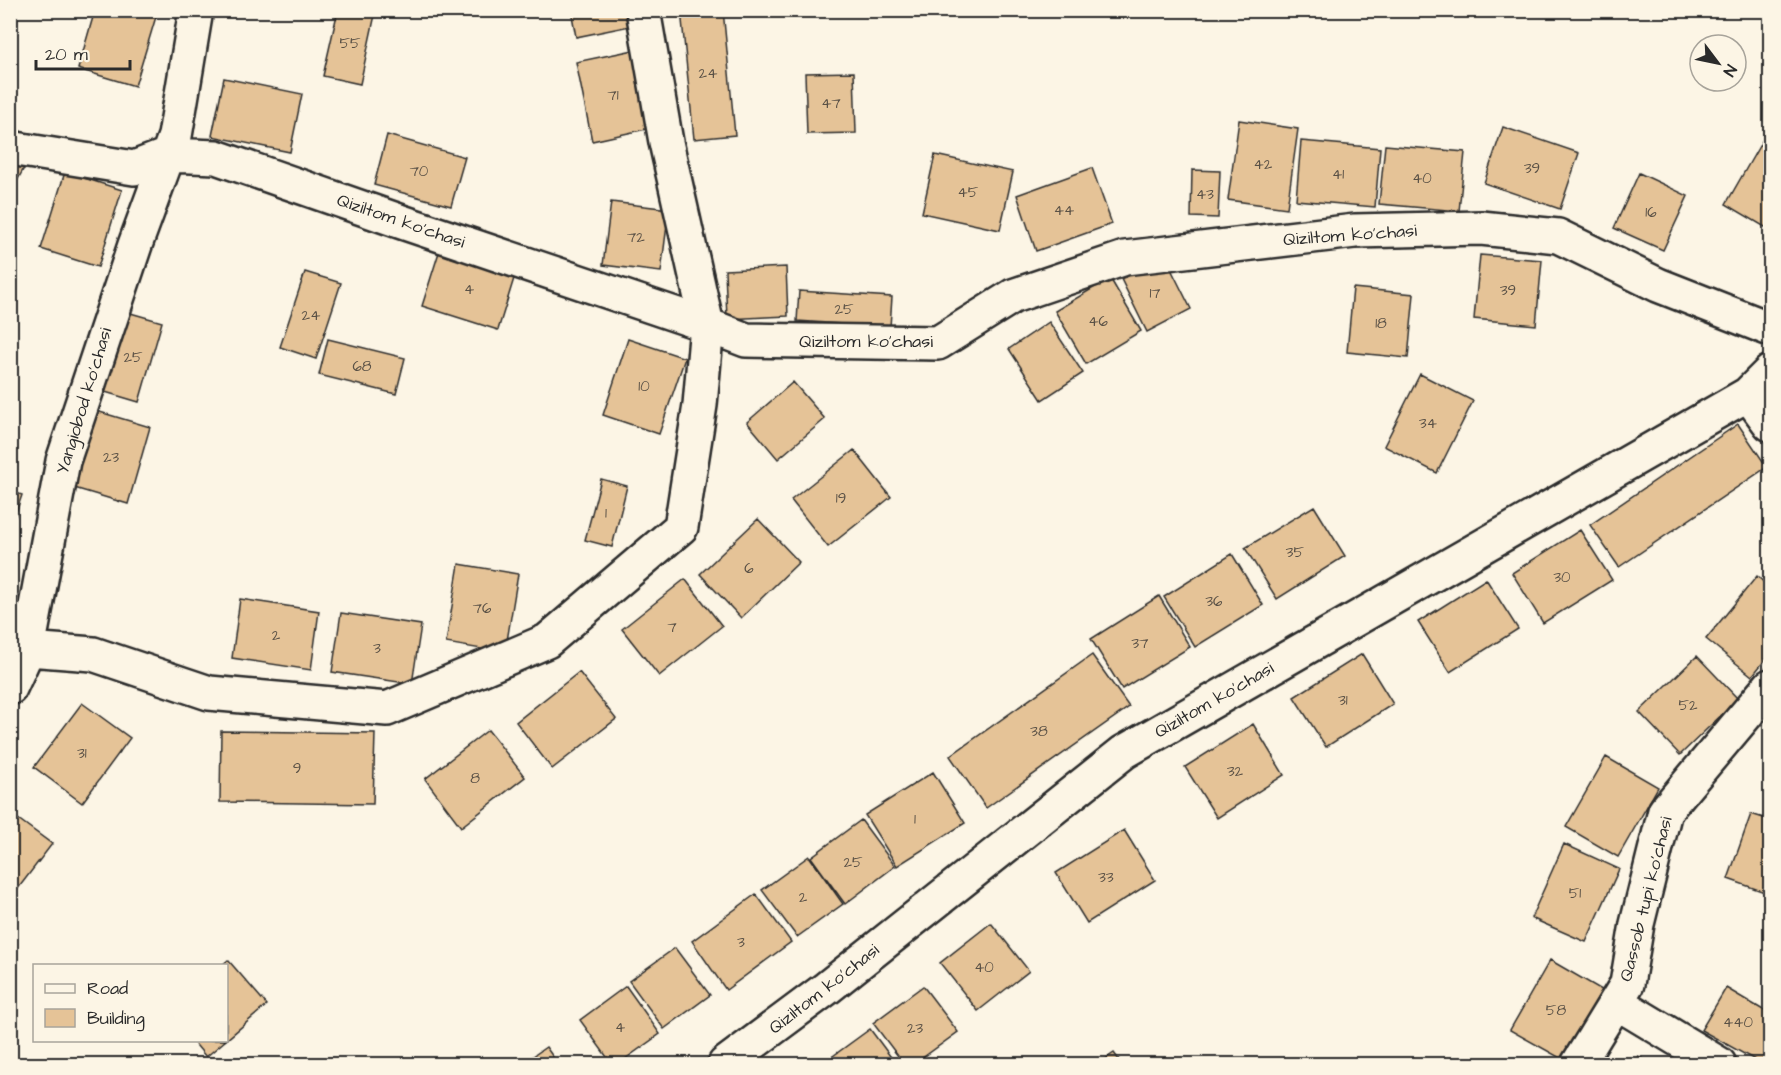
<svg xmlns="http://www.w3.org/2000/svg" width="1781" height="1075" font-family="'Architects Daughter',sans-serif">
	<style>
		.building { fill: #e5c397; stroke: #2b2b2b; stroke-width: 1.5 }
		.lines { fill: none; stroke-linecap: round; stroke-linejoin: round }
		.minor-casing { stroke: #2b2b2b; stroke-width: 38 }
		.minor { stroke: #fcf5e5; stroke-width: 33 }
		.labels { text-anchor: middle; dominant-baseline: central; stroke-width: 4.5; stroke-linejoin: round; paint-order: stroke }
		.number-label { font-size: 15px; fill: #5a5146 }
		.street-label { font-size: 18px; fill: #2b2b2b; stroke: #fcf5e5 }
	</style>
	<rect width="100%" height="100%" fill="#fcf5e5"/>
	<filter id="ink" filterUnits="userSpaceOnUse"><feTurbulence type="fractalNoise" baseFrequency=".0167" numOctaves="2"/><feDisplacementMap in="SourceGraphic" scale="12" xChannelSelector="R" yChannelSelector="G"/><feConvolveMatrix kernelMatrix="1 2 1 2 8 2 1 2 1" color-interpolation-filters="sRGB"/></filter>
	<g filter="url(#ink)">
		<path class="building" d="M95,10H158L135,86L78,69Z
			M338,10H376L360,84L323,76Z
			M571,10H632L635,25L576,37Z
			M681,10H723L735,135L694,139Z
			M634,50L651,128L592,141L576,62Z
			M854,72L856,133L807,134L805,73Z
			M224,78L302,94L290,152L212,136Z
			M1239,120L1298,129L1287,208L1228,200Z
			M1503,127L1579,153L1560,209L1484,183Z
			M1766,134L1770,137V230L1726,204Z
			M387,135L465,157L451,206L374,185Z
			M1301,141L1380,148L1375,207L1296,200Z
			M1385,145L1465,152L1459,211L1379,204Z
			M935,155L1013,172L1000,230L922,213Z
			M10,161L24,168L10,194Z
			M1092,168L1112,224L1036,251L1017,195Z
			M1192,170L1220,171L1218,218L1191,217Z
			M65,172L122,190L98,267L41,249Z
			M1639,173L1688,196L1663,250L1614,228Z
			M611,202L669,209L661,272L603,265Z
			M440,249L516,272L498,330L422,306Z
			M1164,255L1191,309L1147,332L1120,277Z
			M1480,255L1542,260L1536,325L1474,319Z
			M786,267L788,316L727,319L725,270Z
			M305,272L341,283L316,359L280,347Z
			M1110,278L1141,331L1086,364L1055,311Z
			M1353,288L1414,294L1408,358L1347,352Z
			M799,291L892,297L890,327L797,321Z
			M127,312L162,322L139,402L105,392Z
			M1049,322L1083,373L1042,400L1009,349Z
			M328,339L405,358L396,394L319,375Z
			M628,339L685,358L659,434L603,415Z
			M1420,374L1473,401L1437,473L1384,446Z
			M793,382L825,419L778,459L747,422Z
			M93,410L150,427L128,504L71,487Z
			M1738,424L1767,467L1619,567L1590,525Z
			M854,450L891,497L828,547L791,500Z
			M601,479L627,486L612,547L585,540Z
			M10,491L22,495L10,530Z
			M1314,506L1345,556L1277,599L1245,548Z
			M758,519L799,562L741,618L700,574Z
			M1580,530L1612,580L1543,623L1512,573Z
			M1232,554L1263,605L1195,647L1164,597Z
			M459,564L518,574L505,653L446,643Z
			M1757,576L1770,588V654L1752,676L1706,639Z
			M685,579L722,626L659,676L622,629Z
			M1486,579L1518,629L1450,672L1418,622Z
			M1159,596L1190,647L1122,689L1091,639Z
			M240,599L319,611L311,670L232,658Z
			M341,613L421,625L412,684L332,672Z
			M1362,654L1393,704L1326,747L1294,697Z
			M1092,655L1129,707L986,808L950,756Z
			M1697,656L1738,699L1680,755L1639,712Z
			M579,672L616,719L552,769L516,722Z
			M82,703L130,738L82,803L34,767Z
			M1253,724L1284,775L1217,818L1185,767Z
			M488,730L525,777L461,827L425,779Z
			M221,731L375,733L373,804L220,802Z
			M1606,757L1658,787L1618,857L1566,827Z
			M933,772L965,823L897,866L865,815Z
			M10,813L52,844L10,899Z
			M1751,814L1770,820V894L1728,879Z
			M861,820L895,866L845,904L811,857Z
			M1124,830L1155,880L1087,923L1056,873Z
			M1564,844L1619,869L1586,942L1531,918Z
			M809,856L843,904L797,937L762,890Z
			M756,894L791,942L726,990L692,941Z
			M991,923L1029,971L978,1011L940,963Z
			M675,948L710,995L664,1029L629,981Z
			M228,960L267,1005L226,1040V966H221Z
			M1550,960L1602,990L1562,1059L1510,1030Z
			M626,986L660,1034L618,1064H612L580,1020Z
			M923,986L958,1032L914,1064H904L873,1023Z
			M1726,988L1770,1014V1050L1762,1064L1701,1030Z
			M870,1029L896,1064H822Z
			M192,1040H226L206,1057Z
			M546,1047L558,1064H522Z
			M1114,1053L1122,1064H1098Z
			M1638,1056L1652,1064H1633Z"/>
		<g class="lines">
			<defs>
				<path id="minor" d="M10,146L16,149L134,168L168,155L216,157L402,222L707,325L746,340L938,343L1013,296L1125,258L1355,231L1481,228L1558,236L1658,285L1770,329
					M1748,394L1770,424
					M28,649L93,654L209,693L387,709L547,641L681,527L700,405L707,325L666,142L643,10
					M10,688L28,649L63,461L135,245L175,136L196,10
					M1616,1002L1719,1064
					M725,1064L827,988L1124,752L1748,394L1770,372
					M1578,1064L1627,984L1637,924L1665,811L1770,686"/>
			</defs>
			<use href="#minor" class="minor-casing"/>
			<use href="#minor" class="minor"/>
		</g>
	</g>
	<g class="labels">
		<g class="number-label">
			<text x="350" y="43">55</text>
			<text x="708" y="73">24</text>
			<text x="613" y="95">71</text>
			<text x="831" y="103">47</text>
			<text x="1263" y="164">42</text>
			<text x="1532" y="168">39</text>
			<text x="419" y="171">70</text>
			<text x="1338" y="174">41</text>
			<text x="1422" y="178">40</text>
			<text x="968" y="192">45</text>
			<text x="1205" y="194">43</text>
			<text x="1064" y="210">44</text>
			<text x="1651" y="212">16</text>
			<text x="636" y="237">72</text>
			<text x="469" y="289">4</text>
			<text x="1508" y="290">39</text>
			<text x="1155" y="293">17</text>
			<text x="844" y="309">25</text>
			<text x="311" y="315">24</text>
			<text x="1098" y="321">46</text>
			<text x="1381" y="323">18</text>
			<text x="133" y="357">25</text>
			<text x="362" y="366">68</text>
			<text x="644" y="386">10</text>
			<text x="1428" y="423">34</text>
			<text x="111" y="457">23</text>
			<text x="841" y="498">19</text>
			<text x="606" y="513">1</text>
			<text x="1295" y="552">35</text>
			<text x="749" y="568">6</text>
			<text x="1562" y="577">30</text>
			<text x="1214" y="601">36</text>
			<text x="482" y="608">76</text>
			<text x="672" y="627">7</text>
			<text x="276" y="635">2</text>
			<text x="1140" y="643">37</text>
			<text x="377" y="648">3</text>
			<text x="1343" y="700">31</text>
			<text x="1688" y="705">52</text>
			<text x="1039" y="731">38</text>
			<text x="82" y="753">31</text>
			<text x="297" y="768">9</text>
			<text x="1235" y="771">32</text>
			<text x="475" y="778">8</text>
			<text x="915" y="819">1</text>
			<text x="853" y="862">25</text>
			<text x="1106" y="877">33</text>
			<text x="1575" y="893">51</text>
			<text x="803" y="897">2</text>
			<text x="741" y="942">3</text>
			<text x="984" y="967">40</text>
			<text x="1556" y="1010">58</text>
			<text x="1738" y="1022">440</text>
			<text x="620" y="1027">4</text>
			<text x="915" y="1028">23</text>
		</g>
		<g class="street-label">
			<text transform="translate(401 221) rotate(19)">Qiziltom ko'chasi</text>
			<text transform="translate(1350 235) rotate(-4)">Qiziltom ko'chasi</text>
			<text x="866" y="341">Qiziltom ko'chasi</text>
			<text transform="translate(84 401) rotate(-73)">Yangiobod ko'chasi</text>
			<text transform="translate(1214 700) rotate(-30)">Qiziltom ko'chasi</text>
			<text transform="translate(1646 899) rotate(-76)">Qassob tupi ko'chasi</text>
			<text transform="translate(824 989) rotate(-38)">Qiziltom ko'chasi</text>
		</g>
	</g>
	<rect width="1781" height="1075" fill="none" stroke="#fcf5e5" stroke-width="36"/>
	<rect x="18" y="18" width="1745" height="1039" fill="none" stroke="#2b2b2b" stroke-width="2" filter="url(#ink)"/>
	<rect x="33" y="964" width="195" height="78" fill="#fcf5e5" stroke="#a8a49b" stroke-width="1.5"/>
	<rect x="45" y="984" width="30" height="9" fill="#fcf5e5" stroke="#a8a49b" stroke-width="1.5"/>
	<text x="87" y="994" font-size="18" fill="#2b2b2b">Road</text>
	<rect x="45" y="1009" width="30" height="18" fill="#e5c397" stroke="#a8a49b" stroke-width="1.5"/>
	<text x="87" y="1024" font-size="18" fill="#2b2b2b">Building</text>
	<g transform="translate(1718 63) rotate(122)"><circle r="28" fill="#fcf5e5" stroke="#a8a49b" stroke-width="1.5"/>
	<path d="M0-4.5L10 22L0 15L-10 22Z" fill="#2b2b2b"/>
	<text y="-9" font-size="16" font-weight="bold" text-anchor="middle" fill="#2b2b2b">N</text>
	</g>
	<path d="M36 60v9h94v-9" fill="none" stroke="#2b2b2b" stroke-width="3"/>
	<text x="45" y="60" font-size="18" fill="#2b2b2b" stroke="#fcf5e5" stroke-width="4.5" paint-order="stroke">20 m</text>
</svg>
